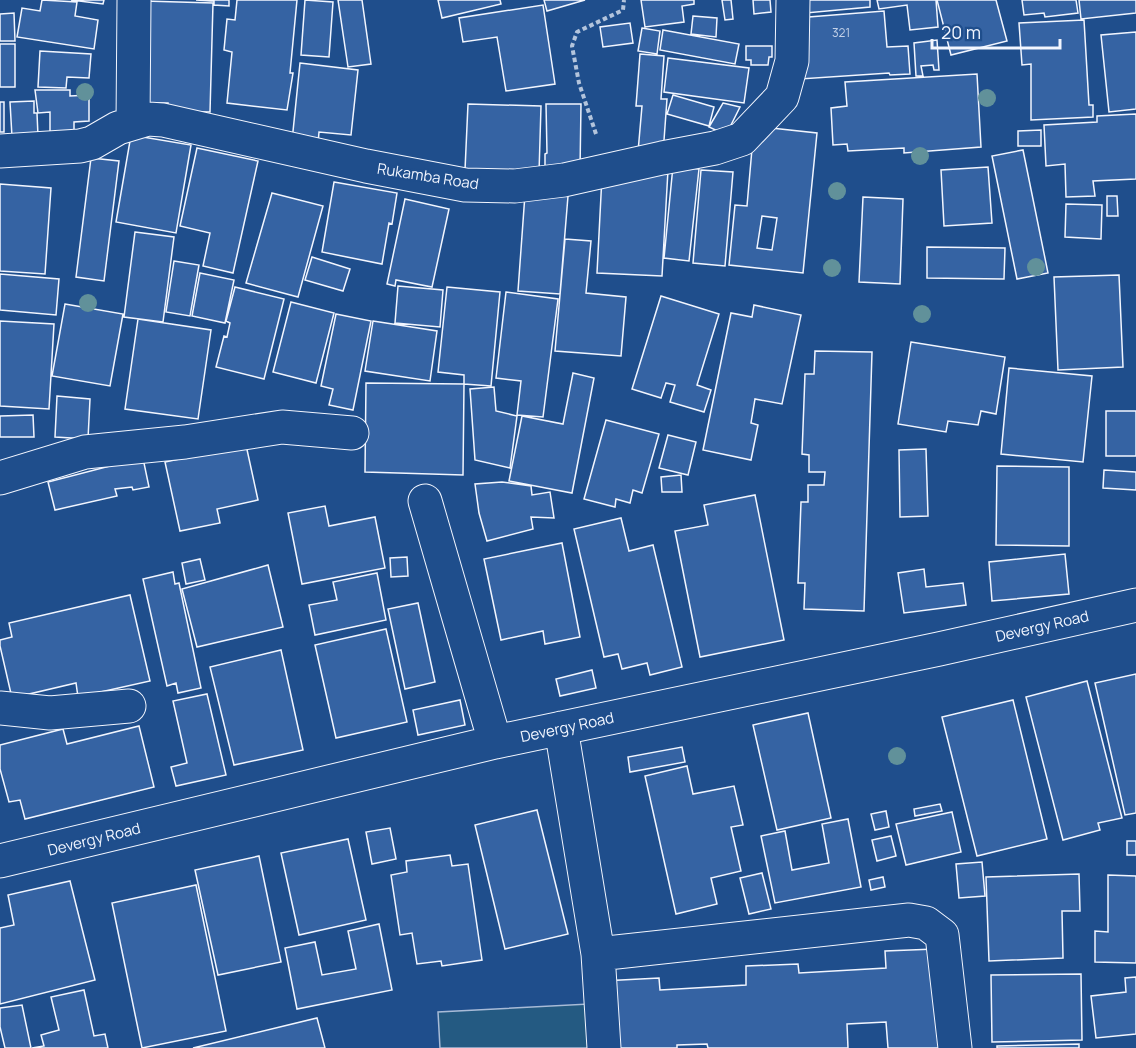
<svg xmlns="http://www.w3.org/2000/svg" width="1136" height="1048" font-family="Manrope,sans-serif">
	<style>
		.green { fill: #245a82; stroke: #a8bbd7; stroke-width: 1.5 }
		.building { fill: #3563a3; stroke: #f2f6ff; stroke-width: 1.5; fill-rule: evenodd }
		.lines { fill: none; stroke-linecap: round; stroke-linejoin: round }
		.minor-casing { stroke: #f2f6ff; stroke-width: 35 }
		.path { stroke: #b3c4dc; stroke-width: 4; stroke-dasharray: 4.5 3; stroke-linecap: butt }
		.minor { stroke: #1f4e8c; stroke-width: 33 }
		.tree { fill: #61919a }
		.labels { text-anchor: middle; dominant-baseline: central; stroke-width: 4.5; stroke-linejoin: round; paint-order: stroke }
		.number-label { font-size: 12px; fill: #c3d1e8 }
		.street-label { font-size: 15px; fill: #f2f6ff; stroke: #1f4e8c }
	</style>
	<rect width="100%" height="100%" fill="#1f4e8c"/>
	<path class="green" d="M608,1003L610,1048H440L438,1012Z"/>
	<path class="building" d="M42,0L77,2L75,16L98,20L94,49L17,37L22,8L40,11Z
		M71,0H104L103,4Z
		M196,0H229V6L214,5V1H211Z
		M237,0H297L290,73H293L287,110L227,103L232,52L224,50L227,19L235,20Z
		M305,0L333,2L329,57L301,55Z
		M338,0H362L371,64L348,67Z
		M438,0H500L501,4L442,18Z
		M544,0H585L547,11Z
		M641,0H694V4L682,6L684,22L645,27Z
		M722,0H731L733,19L725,20Z
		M753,0H770L771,12L754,14Z
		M794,0H870V7L795,14Z
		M877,0H936L938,27L910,30L907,5L879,9Z
		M937,0H996L1007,41L951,55Z
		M1022,0H1076L1078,13L1045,17L1044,13L1024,15Z
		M1079,0H1136V13L1081,19Z
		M144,1L213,3L210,112L168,111V103H141Z
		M543,5L555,84L506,91L497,37L463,42L459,18Z
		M884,11L887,47L908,46L910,74L890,75L889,73L800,79L796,18Z
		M14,13L15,41H0V14Z
		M693,16L717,18L716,37L691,34Z
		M1084,20L1089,105H1093V117L1031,120V64L1022,65L1019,23Z
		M630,23L633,43L603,47L600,27Z
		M642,28L660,31L657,54L638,51Z
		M663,30L739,44L735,64L660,50Z
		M1136,32V109L1109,112L1101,35Z
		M937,40L939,70H934L933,65L921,66L923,76H916L914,43Z
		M0,44H15V87H0Z
		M746,46H772V57H769L768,65H751V60H746Z
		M40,51L91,54L89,78L67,77L66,88L38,87Z
		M640,54L664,56L661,99H667L663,154L638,152L642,106H636Z
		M668,58L749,68L744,103L664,92Z
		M300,63L358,70L351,135L319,132L318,144L292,141Z
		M977,74L981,147L904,153V148L848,151L847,144L833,145L831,108L847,106L845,82Z
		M35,90H70V96L89,95V121L74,122V134H50V112L38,113Z
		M673,95L714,107L709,126L667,114Z
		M34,101V113H37L38,136L12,137L10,102Z
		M0,102H4V132H0Z
		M723,103L740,107L726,135L709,127Z
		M468,104L541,106L539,173L465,170Z
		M546,104H581L580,170H545V154L547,153Z
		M1136,114V179L1093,181L1095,196L1066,197L1065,164L1046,166L1044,125L1097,122V116Z
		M754,126L817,133L803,273L729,265L735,205L747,206ZM762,216L777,218L772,250L757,248Z
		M1041,130V146H1018V131Z
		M131,135L191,145L176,233L116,222Z
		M197,148L258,161L233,273L203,266L210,233L180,226Z
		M1023,150L1048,273L1017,279L992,156Z
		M91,158L119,161L104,281L76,277Z
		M673,166L699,169L689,261L664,258Z
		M988,167L992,223L944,226L941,170Z
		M668,170L662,276L597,273L602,176Z
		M701,170L733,172L725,266L693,263Z
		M334,182L397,193L392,224L389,223L382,264L322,252Z
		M0,184L51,188L45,274L0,271Z
		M272,193L323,206L298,297L246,283Z
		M525,194L568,196L560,294L518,291Z
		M1107,196H1117L1118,216H1107Z
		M863,197L903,199L900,284L859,282Z
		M405,199L449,209L432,287L396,280L395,286L387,284Z
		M1066,204L1102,205L1101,239L1065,237Z
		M135,232L174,237L163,322L124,317Z
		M565,239L591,241L586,293L626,297L621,356L555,351Z
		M927,247L1005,248L1004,279L927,278Z
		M312,257L350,269L343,291L305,280Z
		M174,261L199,265L190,316L166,312Z
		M200,273L234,280L225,323L192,316Z
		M0,274L59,279L56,315L0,310Z
		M1119,275L1123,367L1058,370L1054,277Z
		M398,286L443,290L440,327L395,323Z
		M235,287L284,299L264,379L216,367L224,336L227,337L230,323L226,321Z
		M447,287L500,292L491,386L464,384V375L438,372Z
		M506,292L558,299L543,417L517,415L521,381L496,378Z
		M661,296L719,314L697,385L711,390L704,412L670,402L675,385L666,383L661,398L632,389Z
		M291,302L334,313L316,383L273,372Z
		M65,304L123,314L110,386L52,376Z
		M754,305L801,315L782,404L755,399L751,423L758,425L751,460L703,450L731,313L752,317Z
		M336,314L371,321L353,410L329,405L333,389L321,386Z
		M138,319L211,330L198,419L125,409Z
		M0,321L54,324L49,409L0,406Z
		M373,321L437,331L430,381L365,371Z
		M911,342L1005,357L996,414L981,411L978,425L948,421L946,432L898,424Z
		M815,351L872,352L864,611L804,609L805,583H798L801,502H808V485H824L825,472H809V455L802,454L805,374H814Z
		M1009,368L1092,376L1083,462L1001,454Z
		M573,373L594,378L572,493L509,481L522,416L563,424Z
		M366,383L464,384L463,475L365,472Z
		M494,387L496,411L517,416L510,468L475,460L470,389Z
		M57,396L90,399L88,439L55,437Z
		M1106,411H1136V456H1106Z
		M33,415L34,437H0V416Z
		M606,420L659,434L642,493L633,490L630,503L616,499L615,507L584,499Z
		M668,435L696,442L688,475L659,468Z
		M246,445L258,500L217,509L220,523L180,531L165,462Z
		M926,449L928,516L900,517L899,450Z
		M133,460L144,463L149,487L133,490L132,487L115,489L117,496L55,510L48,482Z
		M997,466L1069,467V546L996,545Z
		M1104,470L1136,472V490L1103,488Z
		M681,475L682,492H662L661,477Z
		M502,482L531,486L532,495L550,492L554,518L531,517L533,529L487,541L479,513L475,484Z
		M755,495L784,640L700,657L675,531L708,525L704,505Z
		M325,506L329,526L375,517L385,568L302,584L288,513Z
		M621,518L629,551L653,545L682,667L650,675L647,663L622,669L618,654L604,657L574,529Z
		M562,543L580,637L545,644L543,631L501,640L484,559Z
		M1065,554L1069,594L992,601L989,562Z
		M407,557L408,576L391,577L390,558Z
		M200,559L205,580L186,584L182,563Z
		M268,565L283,627L197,647L182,589Z
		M924,569L926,587L963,583L966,605L904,613L898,573Z
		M173,572L175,584L179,583L201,688L178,693L176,683L167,686L143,579Z
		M377,573L386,620L315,635L309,605L337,600L333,582Z
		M130,595L150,681L78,697L76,683L12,698L0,646V640L12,637L9,623Z
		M418,603L435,682L405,689L388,609Z
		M386,629L407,722L336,738L315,645Z
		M281,650L303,750L234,765L210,667Z
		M592,670L596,688L560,696L556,679Z
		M1136,674V813L1125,815L1095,683Z
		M1087,681L1122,818L1098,823L1100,830L1063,840L1026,697Z
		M207,694L226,775L176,786L171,767L187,763L173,701Z
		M460,700L465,725L418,735L413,710Z
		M1013,700L1047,839L977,856L942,717Z
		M808,713L831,818L777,830L753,725Z
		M139,726L154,787L25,819L20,800L9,802L0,769V745L63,729L67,744Z
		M682,747L685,762L630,772L628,757Z
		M687,766L693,794L734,786L743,825L731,827L741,871L711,878L717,904L676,914L645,776Z
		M940,804L942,811L915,816L914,809Z
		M537,810L568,934L505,949L475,825Z
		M886,811L889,827L875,830L871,814Z
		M952,812L961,852L906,865L896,824Z
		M848,819L861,887L775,903L761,836L785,831L792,870L829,863L822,824Z
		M390,828L396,859L372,864L366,832Z
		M891,836L896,856L877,861L872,840Z
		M348,839L366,920L299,935L281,853Z
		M1127,841H1136V855H1127Z
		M450,855L452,866L468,864L482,960L442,966L441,961L417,964L412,933L400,935L391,875L407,872L406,861Z
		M259,856L281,962L218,975L195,870Z
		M982,862L985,896L959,898L956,864Z
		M762,873L771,909L749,914L740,878Z
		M1079,874L1080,911H1062L1063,958L989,961L986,877Z
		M1108,875L1136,876V963L1095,962V931L1108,932Z
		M883,877L885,887L871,890L869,880Z
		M70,881L95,980L0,1004V928L14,925L8,895Z
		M196,885L226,1031L142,1048L112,903Z
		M379,924L392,990L297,1009L285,948L315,942L322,975L356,969L348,931Z
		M935,949L940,1048H888L886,1022L847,1024L848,1048H708L707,1044L677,1045V1048H606L602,981L659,978L660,990L746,985V966L798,964L799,973L886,968L885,951Z
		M1081,974L1082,1040L992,1042L991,975Z
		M1136,977V1034L1096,1038L1091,996L1126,992L1125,978Z
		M84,990L94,1036L105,1034L108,1048H32L44,1046L41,1035L59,1030L51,997Z
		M22,1005L31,1048H5L0,1027V1008Z
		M317,1018L325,1048H193Z
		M1079,1044V1048H997V1046Z"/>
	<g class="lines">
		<defs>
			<path id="minor" d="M133,123L134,0
				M0,151L80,146L92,143L118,128L148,119L163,120L366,166L465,185L515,186L564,180L662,158L715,148L742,139L782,97L792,61L793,0
				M0,478L85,452L185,442L282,427L352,433
				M425,501L495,742
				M0,708L50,713L129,706
				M561,728L598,954L604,1048
				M0,861L495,742L939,649L1136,605
				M598,954L909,920L926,923L942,935L955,1048"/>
		</defs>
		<use href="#minor" class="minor-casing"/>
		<path class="path" d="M596,134L579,83L572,46L577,32L623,10L624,0"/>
		<use href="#minor" class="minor"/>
	</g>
	<g class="tree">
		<circle cx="85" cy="92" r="9"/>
		<circle cx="987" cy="98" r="9"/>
		<circle cx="920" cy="156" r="9"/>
		<circle cx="837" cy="191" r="9"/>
		<circle cx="1036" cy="267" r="9"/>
		<circle cx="832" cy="268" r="9"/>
		<circle cx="88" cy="303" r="9"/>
		<circle cx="922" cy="314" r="9"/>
		<circle cx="897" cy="756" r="9"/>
	</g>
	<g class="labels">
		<g class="number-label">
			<text x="841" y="32">321</text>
		</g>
		<g class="street-label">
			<text transform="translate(428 176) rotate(9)">Rukamba Road</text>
			<text transform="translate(1042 626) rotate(-13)">Devergy Road</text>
			<text transform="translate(567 727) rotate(-12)">Devergy Road</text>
			<text transform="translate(94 839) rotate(-14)">Devergy Road</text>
		</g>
	</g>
	<path d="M932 39v9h128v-9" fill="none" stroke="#f2f6ff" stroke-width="3"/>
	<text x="941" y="39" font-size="18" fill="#f2f6ff" stroke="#1f4e8c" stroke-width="4.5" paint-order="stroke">20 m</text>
</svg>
